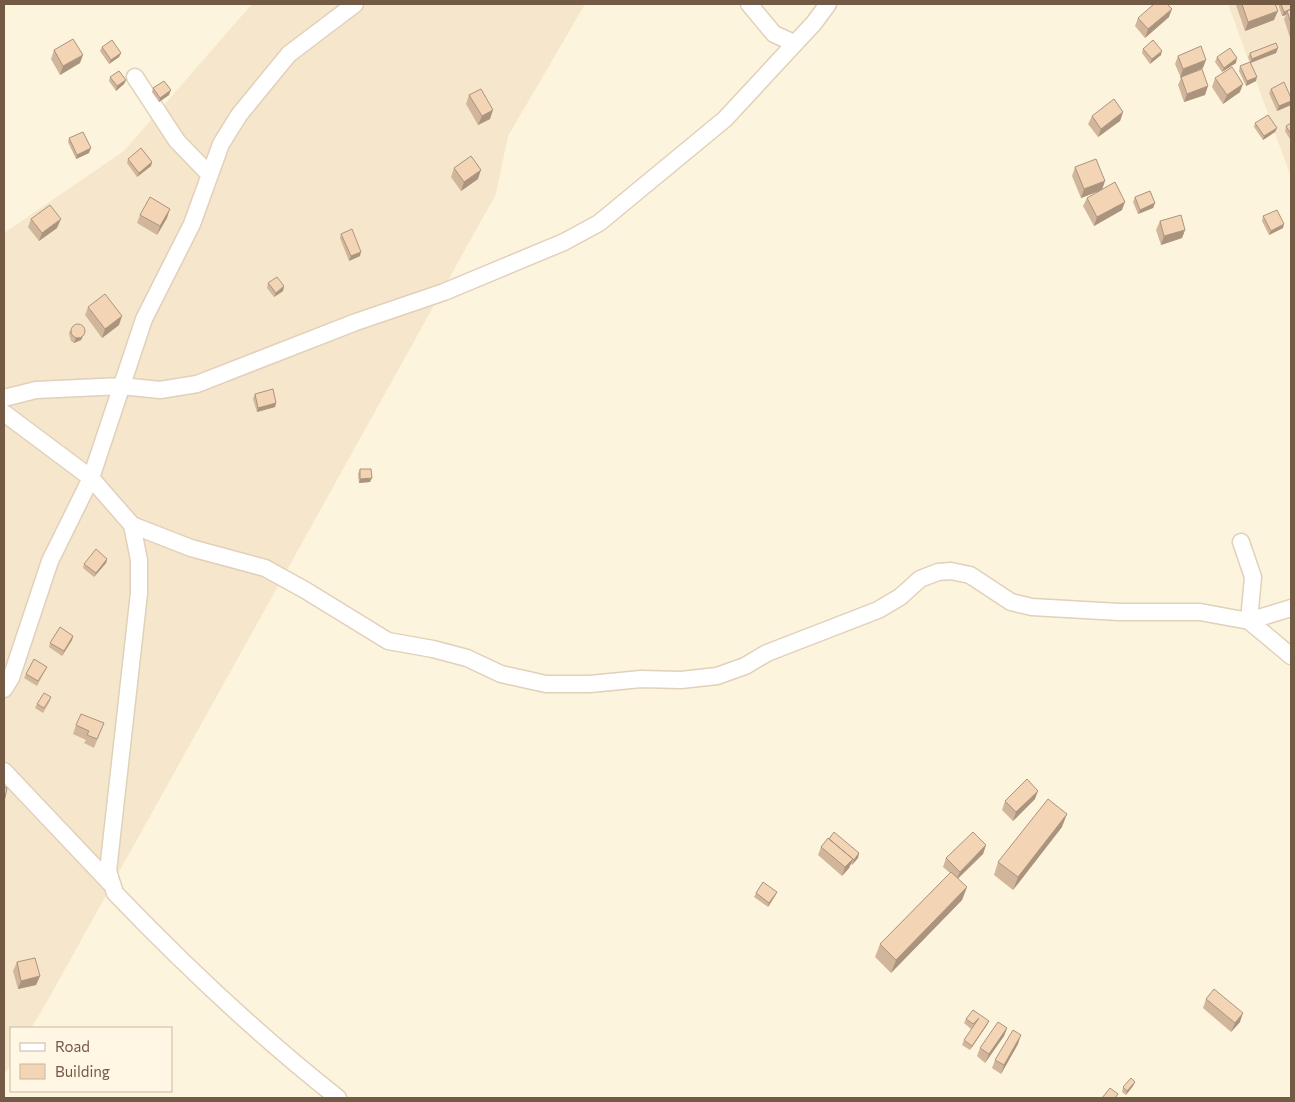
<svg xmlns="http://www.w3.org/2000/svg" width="1295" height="1102" font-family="Commissioner,sans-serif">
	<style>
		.residential { fill: #f5e6cc }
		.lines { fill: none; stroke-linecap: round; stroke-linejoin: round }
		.minor-casing { stroke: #e1d0ba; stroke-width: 19 }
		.minor { stroke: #fff; stroke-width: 16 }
		.wall { fill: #d1b69b }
		.shaded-wall { fill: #aa947e }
		.building { fill: #f3d4b4; stroke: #aa947e }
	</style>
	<rect width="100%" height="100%" fill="#fdf4dd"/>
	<path class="residential" d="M252,4H585L508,136L496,194L45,1005L31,1028H11V1063L4,1076V233L124,151Z
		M1228,4H1291V177Z"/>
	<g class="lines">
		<defs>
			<path id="minor" d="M749,4L774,34L794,43
				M135,77L177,141L209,174
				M4,398L36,390L122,386L160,390L197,384L356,322L444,292L564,242L599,223L725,119L814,23L828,4
				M4,413L91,478L132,525L139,560V593L108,871L115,893C185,966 258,1035 338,1098
				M132,525L191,548L265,568L305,590L388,641L433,649L467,658L501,674L546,684H590L641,679L681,680L717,676L745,666L767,653L878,610L900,597L920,579L938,572L951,571L970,575L1011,602L1032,607L1119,612H1200L1249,621L1291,656
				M1241,542L1253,577L1249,621L1291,608
				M4,689L11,678L50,561L91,478L144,319L192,224L221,144L239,115L289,54L355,4
				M4,771L110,883"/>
		</defs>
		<use href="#minor" class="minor-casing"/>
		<use href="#minor" class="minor"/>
	</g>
	<path class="wall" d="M1236,4H1275L1274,20L1245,31L1236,5Z
		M1278,4H1291V41L1284,19L1286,15L1282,16Z
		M1169,17L1145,38L1135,26L1138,18Z
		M102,47L121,53L119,57L109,64L100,51Z
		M1278,48L1276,53L1251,63L1256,81L1246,86L1239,71L1240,66L1250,62L1248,57L1250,53Z
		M1143,49L1161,55L1150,64L1142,53Z
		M54,50L80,63L60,75L51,59Z
		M1178,56L1203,68L1199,70L1205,95L1184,102L1178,85L1181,78L1175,64Z
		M1217,57L1236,63L1222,72L1215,62Z
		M110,77L126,80L124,84L116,91L109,81Z
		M1215,78L1240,92L1223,104L1212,87Z
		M153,88L169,95L159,102L152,92Z
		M1271,89L1291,98V105L1277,111L1269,93Z
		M469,95L490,119L478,125L466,104Z
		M1123,112L1120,121L1098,137L1088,124L1092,116Z
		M1255,123L1277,128L1275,132L1263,140L1254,127Z
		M1291,123V141L1285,131L1286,126Z
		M69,138L89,153L76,159L68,142Z
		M128,159L152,162L151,166L137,177L127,163Z
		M1075,167L1102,189L1122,210L1094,226L1083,206L1087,198L1101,190L1081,198L1072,176Z
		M454,168L478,179L461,191L451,177Z
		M1135,197L1155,203L1153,208L1138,214L1133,202Z
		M140,215L167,218L157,235L137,223Z
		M1263,216L1283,228L1269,235L1262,221Z
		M31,219L57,228L39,241L28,227Z
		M1160,221L1185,230L1182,238L1161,245L1156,230Z
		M341,234L360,256L349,261L340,238Z
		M268,283L284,286L283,291L274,297L267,288Z
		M88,307L119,325L102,338L85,315Z
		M70,330L83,336L81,340L74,343L71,341L69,334Z
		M255,394L276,403L275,407L257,412L253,399Z
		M360,469L370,482L359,483L358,474Z
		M107,559L106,563L94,577L83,568L84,564Z
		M73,636L72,640L62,656L49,647L50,643Z
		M47,667L45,671L37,686L24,678L26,674Z
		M51,697L50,701L43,713L35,708L37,704Z
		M104,723L94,748L84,743L86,740L73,734L76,725Z
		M1035,799L1013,821L1002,810L1005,801Z
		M1062,827L1013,890L994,875L998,862Z
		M829,839L859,853L858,858L852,865L851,864L849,868L842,876L818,855L821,847Z
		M986,845L983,854L958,879L967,887L962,900L891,973L875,957L880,944L950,873L943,867L946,858Z
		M777,892L775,896L768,907L754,897L756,893Z
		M17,962L40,976L36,985L18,989L13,971Z
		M1206,999L1240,1022L1231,1032L1203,1008Z
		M966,1019L989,1021L987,1025L970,1050L962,1045L964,1040L973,1027L971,1029L964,1023Z
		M1007,1028L1004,1036L985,1063L977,1056L980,1048Z
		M1018,1044L1001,1074L992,1068L995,1060Z
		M1135,1082L1133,1086L1126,1095L1122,1092L1123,1087Z"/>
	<path class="shaded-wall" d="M1172,9L1169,17L1145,38L1148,29Z
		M1291,9L1287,11L1286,15L1282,16L1284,12Z
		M1278,11L1274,20L1245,31L1248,22Z
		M1278,48L1276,53L1250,63L1252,59Z
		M1162,51L1161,55L1150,64L1152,59Z
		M121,53L119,57L109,64L111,60Z
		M83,55L80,63L60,75L63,66Z
		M1237,58L1236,63L1222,72L1224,68Z
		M1206,60L1203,68L1180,78L1183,69Z
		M1257,77L1256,81L1246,86L1247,81Z
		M126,80L124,84L116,91L117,86Z
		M1243,84L1240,92L1223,104L1227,95Z
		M1208,86L1205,95L1184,102L1187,94Z
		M171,90L169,95L159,102L160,98Z
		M1291,101V105L1277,111L1279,106Z
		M493,110L490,119L478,125L482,116Z
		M1123,112L1120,121L1098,137L1101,129Z
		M1277,128L1275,132L1263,140L1264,136Z
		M91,148L89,153L76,159L77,155Z
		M152,162L151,166L137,177L139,173Z
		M481,170L478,179L461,191L464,182Z
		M1105,181L1102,190L1081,198L1084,189Z
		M1125,202L1122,210L1094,226L1097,217Z
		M1155,203L1153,208L1138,214L1140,210Z
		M170,209L167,218L157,235L160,226Z
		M61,219L57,228L39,241L42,233Z
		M1284,224L1283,228L1269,235L1271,231Z
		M1185,230L1182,238L1161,245L1164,236Z
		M361,252L360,256L349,261L351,256Z
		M284,286L283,291L274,297L276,293Z
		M122,316L119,325L102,338L105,329Z
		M83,336L81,340L74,343L76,338Z
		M276,403L275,407L257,412L258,408Z
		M372,478L370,482L359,483L360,479Z
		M107,559L106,563L94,577L96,573Z
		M73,636L72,640L62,656L64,651Z
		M1038,791L1035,799L1013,821L1016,812Z
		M1067,814L1062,827L1013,890L1018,877Z
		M986,845L983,854L956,880L960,872Z
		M859,853L858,858L852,865L854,860Z
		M853,859L849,868L842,876L845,867Z
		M967,887L962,900L891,973L896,960Z
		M777,892L775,896L768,907L769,903Z
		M40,976L36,985L18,989L21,981Z
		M1243,1013L1240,1022L1231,1032L1235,1023Z
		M989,1021L987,1025L970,1050L972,1046Z
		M1007,1028L1004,1036L985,1063L989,1054Z
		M1021,1035L1018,1044L1001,1074L1004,1065Z
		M1135,1082L1133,1086L1126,1095L1127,1091Z"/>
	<path class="building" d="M1154,4H1167L1172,9L1148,29L1138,18Z
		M1242,4H1275L1278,11L1248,22Z
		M1281,4H1291V9L1284,12Z
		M1291,9V23L1287,11Z
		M73,39L83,55L63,66L54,50Z
		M112,40L121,53L111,60L102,47Z
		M1153,40L1162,51L1152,59L1143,49Z
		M1276,43L1278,48L1252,59L1250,53Z
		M1201,46L1206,60L1183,69L1178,56Z
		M1230,48L1237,58L1224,68L1217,57Z
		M1250,62L1257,77L1247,81L1240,66Z
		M1232,67L1243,84L1227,95L1215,78Z
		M1202,69L1208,86L1187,94L1181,77Z
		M119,71L126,80L117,86L110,77Z
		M164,81L171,90L160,98L153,88Z
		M1284,82L1291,98V101L1279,106L1271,89Z
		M481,89L493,110L482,116L469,95Z
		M1114,99L1123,112L1101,129L1092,116Z
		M1268,115L1277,128L1264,136L1255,123Z
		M1291,123V134L1286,126Z
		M83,132L91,148L77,155L69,138Z
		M141,148L152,162L139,173L128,159Z
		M471,156L481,170L464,182L454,168Z
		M1096,159L1105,181L1084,189L1075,167Z
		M1115,182L1125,202L1097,217L1087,198Z
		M1150,191L1155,203L1140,210L1135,197Z
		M150,197L170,209L160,226L140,215Z
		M50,205L61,219L42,233L31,219Z
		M1277,210L1284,224L1271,231L1263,216Z
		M1181,215L1185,230L1164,236L1160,221Z
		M352,229L361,252L351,256L341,234Z
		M277,277L284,286L276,293L268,283Z
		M105,294L122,316L105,329L88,307Z
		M71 331a7 7 0 1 1 14 0a7 7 0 1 1-14 0Z
		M273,389L276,403L258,408L255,394Z
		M360,469H371L372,478L360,479Z
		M96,549L107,559L96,573L84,564Z
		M60,627L73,636L64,651L50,643Z
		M34,659L47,667L38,681L26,674Z
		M44,693L51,697L44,708L37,704Z
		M81,714L104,723L97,739L87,735L89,731L76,725Z
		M1027,779L1038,791L1016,812L1005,801Z
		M4,787L7,788L4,802Z
		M1048,799L1067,814L1018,877L998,862Z
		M834,832L859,853L854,860L829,839Z
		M973,832L986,845L960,872L946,858Z
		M828,838L853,859L845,867L821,847Z
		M951,872L967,887L896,960L880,944Z
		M763,882L777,892L769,903L756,893Z
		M35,958L40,976L21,981L17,962Z
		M1214,989L1243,1013L1235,1023L1206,999Z
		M973,1010L989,1021L972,1046L964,1040L979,1018L973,1024L966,1019Z
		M998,1022L1007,1028L989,1054L980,1048Z
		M1013,1030L1021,1035L1004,1065L995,1060Z
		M1131,1078L1135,1082L1127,1091L1123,1087Z
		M1110,1088L1118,1094L1115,1098H1102Z"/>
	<rect width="1295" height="1102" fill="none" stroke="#735a45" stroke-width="10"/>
	<rect x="10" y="1027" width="162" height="65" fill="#fff7e4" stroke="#c7b8a4"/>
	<rect x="20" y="1043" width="25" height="8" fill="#ffffff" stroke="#c7b8a4"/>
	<text x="55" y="1052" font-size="15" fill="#735a45">Road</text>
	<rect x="20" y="1064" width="25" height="15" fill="#f3d4b4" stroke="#c7b8a4"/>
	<text x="55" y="1077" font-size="15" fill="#735a45">Building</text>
</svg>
